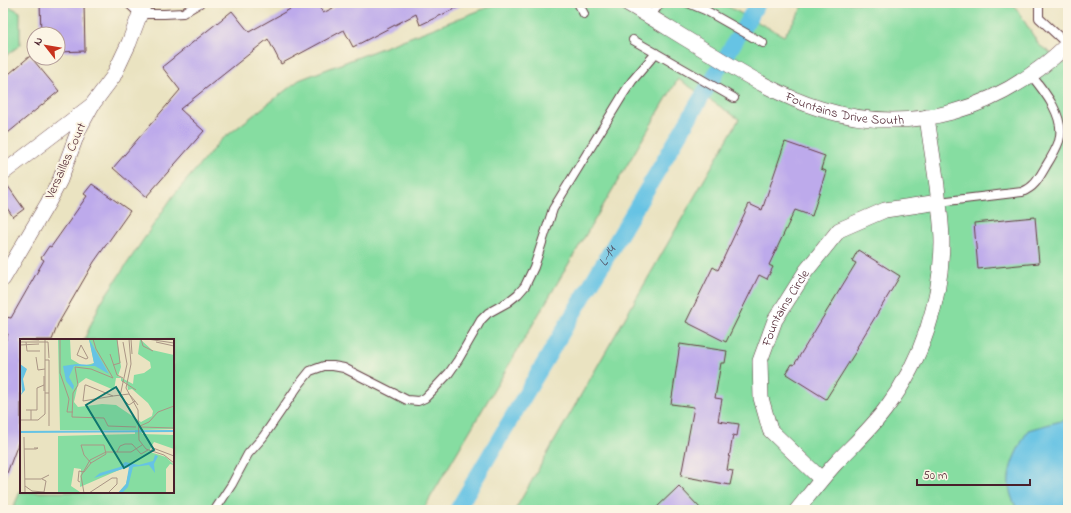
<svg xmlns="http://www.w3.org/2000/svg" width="1071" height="513" font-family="'Indie Flower',sans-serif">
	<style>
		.green { fill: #86dda1; stroke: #687e66 }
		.water { fill: #66c3e4; stroke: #587188 }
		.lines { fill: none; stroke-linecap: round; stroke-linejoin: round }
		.canal { stroke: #66c3e4; stroke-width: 16 }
		.building { fill: #bdaaeb }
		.lane-casing { stroke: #623c42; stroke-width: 10 }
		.street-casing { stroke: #623c42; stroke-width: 16 }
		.lane { stroke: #fff; stroke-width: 8 }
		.street { stroke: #fff; stroke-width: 15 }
		.labels { text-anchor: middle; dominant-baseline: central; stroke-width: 4; stroke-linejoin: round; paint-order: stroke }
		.street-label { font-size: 13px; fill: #4a1f2b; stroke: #fcf5e5 }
		.water-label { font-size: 14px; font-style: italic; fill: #525062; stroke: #fcf5e5 }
		.inset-river { fill: none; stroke: #66c3e4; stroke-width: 2 }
		.inset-road { fill: none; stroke: #aa9585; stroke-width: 1 }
		.view { fill: #0f766e; fill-opacity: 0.15; stroke: #0f766e; stroke-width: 2 }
		.inset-edge { fill: none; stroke: #4a1f2b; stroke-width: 2 }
	</style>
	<rect width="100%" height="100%" fill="#fcf5e5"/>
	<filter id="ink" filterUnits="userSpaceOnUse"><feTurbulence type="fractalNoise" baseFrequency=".025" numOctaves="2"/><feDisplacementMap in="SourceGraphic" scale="8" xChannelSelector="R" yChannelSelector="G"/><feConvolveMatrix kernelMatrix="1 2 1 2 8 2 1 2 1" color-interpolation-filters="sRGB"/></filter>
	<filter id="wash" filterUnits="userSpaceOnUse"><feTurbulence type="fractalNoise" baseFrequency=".012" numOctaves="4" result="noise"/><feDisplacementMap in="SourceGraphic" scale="16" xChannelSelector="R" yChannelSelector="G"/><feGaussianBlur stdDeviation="0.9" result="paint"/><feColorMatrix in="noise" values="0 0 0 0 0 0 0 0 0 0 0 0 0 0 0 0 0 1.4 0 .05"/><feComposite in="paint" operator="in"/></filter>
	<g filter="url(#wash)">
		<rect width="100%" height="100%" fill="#eae3c1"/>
		<path class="green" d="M3,3L20,12V45L3,58Z
			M499,3H725V5L784,36L805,3H1013L1039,45L1068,65V491L1064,510H515L739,119L678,79L423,510H12L21,490V492H173V340H84L101,302L173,196L220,141L299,80Z"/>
		<path class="water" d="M1068,419V491L1064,510H1018C999,480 1013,458 1028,430Z"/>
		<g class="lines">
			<path class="canal" id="s1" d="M457,510L704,93L758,3"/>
		</g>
		<g id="blocks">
			<path class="building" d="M40,3H84L85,51L58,52V34H41Z
				M301,3H317L323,13L343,3H467L420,25L416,14L353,47L344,30L281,64L268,39L180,109L204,131L146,197L113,168L180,90L162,67L232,11L249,32Z
				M30,56L59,91L3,137V79Z
				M785,142L825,156L821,169L826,171L812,216L795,210L769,265L773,267L767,279L759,275L726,342L686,322L713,267L718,270L749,204L762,210Z
				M3,182H5L24,209L13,217L3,202Z
				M92,184L130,211L94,262L58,324L52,340H21V436L4,481H3V347L8,334L3,333V324L6,317L11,318L44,260L41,258L49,246L51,247L87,196L84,194Z
				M1035,217L1039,263L978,269L974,223Z
				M858,250L900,276L857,347L858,348L826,399L786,374L792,364L794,365L856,263L852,261Z
				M680,344L727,351L725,363H721L715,398L722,399L718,421L739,424L737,436L733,435L727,470L733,471L730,485L681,476L694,407L671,404Z
				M679,486L702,510H654Z"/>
		</g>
	</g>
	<g filter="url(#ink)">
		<use href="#blocks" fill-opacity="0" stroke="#623c42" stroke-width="1"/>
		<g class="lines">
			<defs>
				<path id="lane" d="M128,3L140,14H164L183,13L200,3
					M578,3L584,14
					M688,3L705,10L763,43
					M1039,3V18L1068,45
					M650,17L660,3
					M633,40L734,98
					M939,202L1022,192C1035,187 1039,178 1046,166C1051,158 1056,150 1059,141C1066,118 1045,92 1031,75
					M215,510L232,484L248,454L263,437L298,386L310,371L324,366H333L344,368L407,400L418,401L425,398L433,390L449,373L458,360L481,320L488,313L508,302L518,294L525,286L534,267L553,209L624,93L632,81L656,53"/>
				<g id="street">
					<path id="s2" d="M627,3C656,20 684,38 713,55C747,76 782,97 821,109C912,137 1000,110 1068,44"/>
					<path d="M92,105L113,77L129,43L144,3"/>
					<path d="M3,173L92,105L79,129L60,180L48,203L3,279"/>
					<path id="s3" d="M821,479L770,430L761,398L760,361L775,320L806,271L839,230L885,210L939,202"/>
					<path d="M797,510C810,494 822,478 836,463C853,445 872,428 887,407C922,360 941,302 942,243C942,224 939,205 937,186C934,163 930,140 927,117"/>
				</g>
			</defs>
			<use href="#lane" class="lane-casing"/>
			<use href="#street" class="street-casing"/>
			<use href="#lane" class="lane"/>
			<use href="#street" class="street"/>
		</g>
	</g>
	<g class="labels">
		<g class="street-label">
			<text stroke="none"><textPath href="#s2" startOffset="245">Fountains Drive South</textPath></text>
			<text transform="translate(66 161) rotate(-66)">Versailles Court</text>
			<text stroke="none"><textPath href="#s3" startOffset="200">Fountains Circle</textPath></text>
		</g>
		<g class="water-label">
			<text stroke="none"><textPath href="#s1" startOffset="295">L-14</textPath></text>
		</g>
	</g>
	<g transform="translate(20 339)">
		<rect width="154" height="154" fill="#eae3c1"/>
		<path d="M38,0H50L51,20L63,27L74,24L69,0H97L101,28L98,37L113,45L114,36L124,34L131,29L130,23L118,15L120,0L132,11L154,16V90L121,91L122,95L154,96V110L134,103L130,110V113L146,118L154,126L150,125L146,130V154H98L106,145L109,132V128H106L60,148L61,130L54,129L51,147L60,153L38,154V97L115,95V91H40ZM66,39L94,51L96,39H101V42L107,44L108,51L112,50L128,64L133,72L132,77L121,83L96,66L82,65L58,68L54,63L58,45Z" fill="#86dda1" fill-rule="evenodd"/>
		<path d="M69,0L89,35L75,27H54L49,38L54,47L53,51L46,42L43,27L57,25L71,26L74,24ZM0,25L7,30L3,40L5,51L0,57L2,53ZM135,116L138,117L134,125L135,134L129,126L113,128L108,148L102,154H98L106,145L109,128L74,139L80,134L100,128L105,123L119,126L133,122Z" fill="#66c3e4"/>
		<path class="inset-river" d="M0,93L154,92"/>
		<path class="inset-road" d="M0,0L19,1M40,0V34L49,60L47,73H53M73,0L76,10L93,39L71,30L55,28L58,46L53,54L52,78L84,79L88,87L116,88M109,0L111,25L106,49L118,71L119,101L126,110L144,116L154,124M111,0L112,15M121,0L123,7L133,12M127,0L154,4M0,3H28L29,19M6,3L7,12H20M103,3L107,25L100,57L109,66L115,62L118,66M136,3L154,7M0,6L19,5M61,6L68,19L66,20L57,16ZM90,15L97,36L103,39M16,18L18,31L25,30M25,21H29V54H25M93,26L100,24L97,0M24,37V52M102,42L116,51M65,46H66L93,57L63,62ZM93,57L109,55L115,62M6,71H11V81M11,71H17V49L24,46M0,81H18L25,75V0M29,87V54M120,87L129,83L138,73L154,67M121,88L154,89M4,98L5,154M4,110H16L18,109H14M131,112L133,109L154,117M97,113L100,107L105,105H112L121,115L128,111M5,140H21L29,136M60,143L58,142L59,132L64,133L71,124L86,115L84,106H61L64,116L71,124M5,147L12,152L24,153L26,142L22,140M64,154L61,137L70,121L86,113H111L122,106M69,154L92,139H97V145L88,154"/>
		<path class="view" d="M96,48L134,111L104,129L66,66Z"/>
		<rect width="154" height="154" class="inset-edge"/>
	</g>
	<rect width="1071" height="513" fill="none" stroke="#fcf5e5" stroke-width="16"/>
	<g transform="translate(46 46) rotate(301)"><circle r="19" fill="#fcf5e5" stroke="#b59f9b"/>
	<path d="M0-3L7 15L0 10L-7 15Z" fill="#c8321e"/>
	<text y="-6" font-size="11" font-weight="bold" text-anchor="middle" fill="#4a1f2b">N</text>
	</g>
	<path d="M917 479v6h113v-6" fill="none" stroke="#4a1f2b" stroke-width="2"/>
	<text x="923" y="479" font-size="12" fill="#4a1f2b" stroke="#fcf5e5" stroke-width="3" paint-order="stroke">50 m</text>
</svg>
